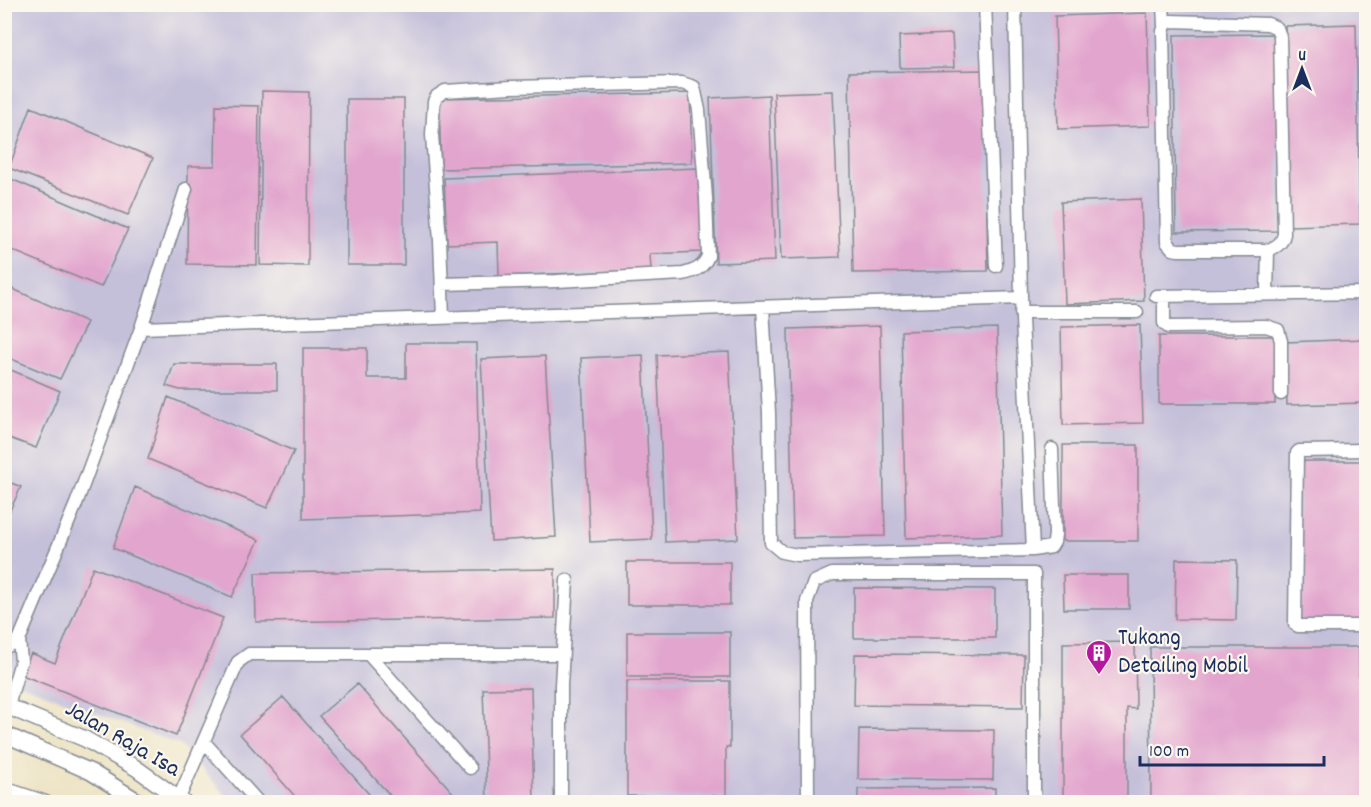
<svg xmlns="http://www.w3.org/2000/svg" width="1371" height="807" font-family="Dekko,sans-serif">
	<style>
		.industrial { fill: #c5c0da }
		.building { fill: #e2a5ce }
		.lines { fill: none; stroke-linecap: round; stroke-linejoin: round }
		.minor-casing { stroke: #848a92; stroke-width: 15 }
		.major-casing { stroke: #848a92; stroke-width: 18 }
		.minor { stroke: #fff; stroke-width: 12 }
		.major { stroke: #fff; stroke-width: 15 }
		.labels { text-anchor: middle; dominant-baseline: central; stroke-width: 4.5; stroke-linejoin: round; paint-order: stroke }
		.poi-label { font-size: 24px; fill: #1b2f5e; stroke: #fbf7ec; text-anchor: start }
		.street-label { font-size: 24px; fill: #1b2f5e; stroke: #fbf7ec }
	</style>
	<rect width="100%" height="100%" fill="#fbf7ec"/>
	<filter id="ink" filterUnits="userSpaceOnUse"><feTurbulence type="fractalNoise" baseFrequency=".0167" numOctaves="2"/><feDisplacementMap in="SourceGraphic" scale="12" xChannelSelector="R" yChannelSelector="G"/><feConvolveMatrix kernelMatrix="1 2 1 2 8 2 1 2 1" color-interpolation-filters="sRGB"/></filter>
	<filter id="wash" filterUnits="userSpaceOnUse"><feTurbulence type="fractalNoise" baseFrequency=".008" numOctaves="4" result="noise"/><feDisplacementMap in="SourceGraphic" scale="24" xChannelSelector="R" yChannelSelector="G"/><feGaussianBlur stdDeviation="1.35" result="paint"/><feColorMatrix in="noise" values="0 0 0 0 0 0 0 0 0 0 0 0 0 0 0 0 0 1.4 0 .05"/><feComposite in="paint" operator="in"/></filter>
	<g filter="url(#wash)">
		<rect width="100%" height="100%" fill="#eee5c7"/>
		<path class="industrial" d="M4,5H1366V802H232L180,745L5,678Z"/>
		<g id="blocks">
			<path class="building" d="M1147,13L1150,126L1058,129L1055,16Z
				M1356,24L1360,224L1289,226L1285,26Z
				M952,34L954,67L900,68L899,36Z
				M1277,34L1278,231L1176,232L1174,35Z
				M984,70L988,271L853,273L849,72Z
				M262,91L309,92L308,266L260,265Z
				M833,91L840,257L781,259L774,93Z
				M690,93L692,163L441,169L439,98Z
				M769,95L775,261L716,263L710,98Z
				M347,99H404V265H347Z
				M216,105L259,106L257,265L187,264L188,166H215Z
				M31,107L153,158L128,215L9,168Z
				M698,168L702,252L650,254L651,270L499,276L498,242L447,244L444,178Z
				M4,176L128,229L101,287L4,247Z
				M1141,199L1144,301L1065,304L1061,202Z
				M4,285L87,322L60,379L4,356Z
				M1140,325L1143,423L1063,425L1061,327Z
				M880,326L885,536L793,538L788,329Z
				M997,328L1002,535L906,538L901,331Z
				M1159,336H1275V404H1159Z
				M1366,339V403L1287,405L1285,342Z
				M406,343H476L480,513L303,519V348H367V378H406Z
				M729,352L738,539L665,542L657,355Z
				M643,355L652,539L590,542L581,358Z
				M545,356L556,537L491,541L481,359Z
				M174,364H277V390H180L166,386Z
				M4,367L60,391L36,448L4,436Z
				M168,397L294,451L267,508L148,459Z
				M1063,445H1138V541H1063Z
				M1298,461H1366V620L1299,621Z
				M4,480L21,487L4,523Z
				M135,487L259,540L232,597L113,548Z
				M1176,559L1237,560L1236,620L1175,619Z
				M627,562H730V605H627Z
				M93,567L223,618L176,736L22,675L31,653L55,663Z
				M555,569V618L256,622L255,573Z
				M1063,575H1129V609H1064Z
				M854,588L995,589V638H854Z
				M627,632H730V677H627Z
				M1135,642L1136,709L1127,708V802H1063V643Z
				M1150,647H1359V676H1366V802H1151Z
				M855,654L1024,655L1023,707L854,705Z
				M627,681H730V747H726V796H627Z
				M357,684L461,802H396L319,716Z
				M531,688L534,802H487L483,689Z
				M283,697L376,802H300L240,734Z
				M859,729L994,730L993,780L858,779Z
				M995,788V802H858V789Z
				M627,800H730V802H627Z"/>
		</g>
	</g>
	<g filter="url(#ink)">
		<use href="#blocks" fill-opacity="0" stroke="#848a92" stroke-width="1.5"/>
		<g class="lines">
			<defs>
				<path id="minor" d="M985,4L996,266
					M1015,4L1021,298L1033,550
					M1163,4L1164,26
					M1171,21L1268,24L1277,28L1280,37L1284,234C1282,244 1276,247 1268,250H1178L1173,249L1167,242L1163,31L1166,24Z
					M442,284L557,281L683,274C695,271 703,268 708,256L706,198L699,110L694,87L682,83L511,87L445,91L437,96L434,101L432,135L440,240L443,317
					M1267,294L1268,250
					M1156,296L1366,293
					M1164,296V323L1168,327L1266,326L1278,330L1281,341V394
					M763,307L769,413L771,543L782,552L797,555L1033,550L1051,547L1054,542L1055,534L1052,449
					M1021,312H1137
					M141,328L1021,298
					M1366,450L1299,451L1297,453L1295,624L1298,626H1366
					M4,648L19,640
					M369,655L470,768
					M8,706L21,661L19,640L76,504L141,328L186,189
					M204,742L258,802
					M4,788L46,802
					M179,798L238,662L249,654H562
					M561,802V685L567,580
					M808,802L807,601L814,582L832,574H1034V802"/>
				<path id="major" d="M4,705L85,739L136,768L183,802
					M4,734L91,772L139,802"/>
			</defs>
			<use href="#minor" class="minor-casing"/>
			<use href="#major" class="major-casing"/>
			<use href="#minor" class="minor"/>
			<use href="#major" class="major"/>
		</g>
	</g>
	<defs>
		<symbol id="building-pin" viewBox="-11 -11 22 30"><path d="M0 17L-7.5 6A9.5 9.5 0 1 1 7.5 6Z" fill="#b5179e" stroke="#fbf7ec"/><path d="M-4-6H4V6H1V3H-1V6H-4ZM-2.5-4.3h1.7v1.8h-1.7ZM.8-4.3h1.7v1.8H.8ZM-2.5-1h1.7V.8h-1.7ZM.8-1h1.7V.8H.8Z" fill="#fff"/></symbol>
	</defs>
	<g fill-rule="evenodd">
		<use href="#building-pin" x="1084" y="638" width="30" height="40"/>
	</g>
	<g class="labels">
		<g class="poi-label">
			<text x="1118" y="639">Tukang<tspan x="1118" dy="28">Detailing Mobil</tspan></text>
		</g>
		<g class="street-label">
			<text transform="translate(122 740) rotate(30)">Jalan Raja Isa</text>
		</g>
	</g>
	<rect width="1371" height="807" fill="none" stroke="#fbf7ec" stroke-width="24"/>
	<g transform="translate(1302 69)" stroke="#fbf7ec" stroke-width="4.5" paint-order="stroke">
	<path d="M0-4.5L10 22L0 15L-10 22Z" fill="#1b2f5e"/>
	<text y="-9" font-size="16" font-weight="bold" text-anchor="middle" fill="#1b2f5e">U</text>
	</g>
	<path d="M1140 756v9h184v-9" fill="none" stroke="#1b2f5e" stroke-width="3"/>
	<text x="1149" y="756" font-size="18" fill="#1b2f5e" stroke="#fbf7ec" stroke-width="4.5" paint-order="stroke">100 m</text>
</svg>
